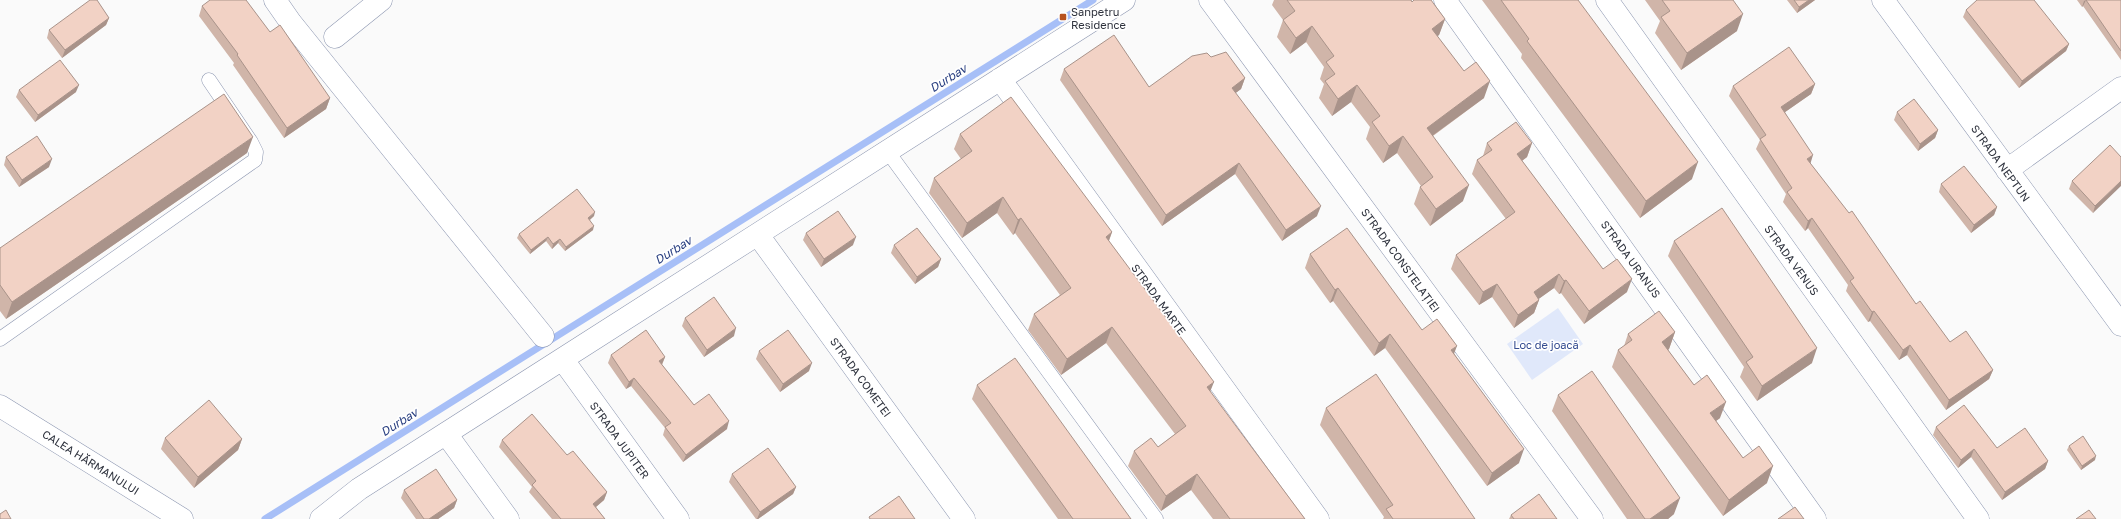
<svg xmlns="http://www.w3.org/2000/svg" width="2121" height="519" font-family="'Golos Text',sans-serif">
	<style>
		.green { fill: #e0e8fa }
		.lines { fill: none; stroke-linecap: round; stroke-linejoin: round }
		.stream { stroke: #a7bff7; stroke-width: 7 }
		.service-casing { stroke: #8d97b1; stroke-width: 15 }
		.minor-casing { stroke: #8d97b1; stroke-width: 23 }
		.tertiary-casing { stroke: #8d97b1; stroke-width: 23 }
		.service { stroke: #fff; stroke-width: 14 }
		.minor { stroke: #fff; stroke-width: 22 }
		.tertiary { stroke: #fff; stroke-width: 22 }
		.wall { fill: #d0b5a9 }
		.shaded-wall { fill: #a9938a }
		.building { fill: #f2d2c5; stroke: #a9938a }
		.poi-dot { fill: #b75220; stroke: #fff; stroke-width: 1.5 }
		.labels { text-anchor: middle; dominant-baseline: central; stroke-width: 3.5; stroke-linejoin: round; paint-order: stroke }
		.poi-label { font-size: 11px; fill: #2f333e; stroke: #fff; text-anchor: start }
		.street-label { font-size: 11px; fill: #2f333e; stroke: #fff }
		.park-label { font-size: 11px; fill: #364d91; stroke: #fff }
		.water-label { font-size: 12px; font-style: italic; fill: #273d7f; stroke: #fff }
	</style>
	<rect width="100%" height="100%" fill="#fafafa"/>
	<path class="green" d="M1558,308L1583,344L1532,380L1507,344Z"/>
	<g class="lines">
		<path class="stream" d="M265,519L1093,0"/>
		<defs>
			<path id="service" d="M888,152L1156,519
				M0,339L255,160L256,152L251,142L209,80"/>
			<path id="minor" d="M275,0L291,23L543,336
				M1210,0L1592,519
				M1445,0L1815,519
				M1607,0L1978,519
				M1883,0L2121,325
				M335,37L381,0
				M1000,79L1318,519
				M2007,170L2121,88
				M758,235L964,519
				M563,360L678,519
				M447,435L508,519
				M321,519L359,489L1124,0"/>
			<path id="tertiary" d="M0,406L182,519"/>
		</defs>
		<use href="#service" class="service-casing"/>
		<use href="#minor" class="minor-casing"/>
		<use href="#tertiary" class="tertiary-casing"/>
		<use href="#service" class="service"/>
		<use href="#minor" class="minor"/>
		<use href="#tertiary" class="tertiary"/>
	</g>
	<path class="wall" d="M1274,0H1411L1412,2L1445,19L1439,35L1437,36L1484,98L1433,136L1463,201L1430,226L1414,204L1420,187L1421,186L1397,153L1383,163L1366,139L1370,127L1351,102L1332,116L1319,98L1324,84L1320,79L1324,67L1306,42L1290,54L1277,37L1283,20L1272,5Z
		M1482,0H1578L1692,179L1640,218L1521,58L1522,54Z
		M1645,0H1733L1737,31L1681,70L1655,33L1660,21Z
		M1787,0H1815L1797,13Z
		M2077,0H2121V60L2083,6L2082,7Z
		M202,6L270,32L330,98L326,109L284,138L233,65L234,63L199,16Z
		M1966,10L2069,44L2066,51L2019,88L1963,17Z
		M109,18L106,25L62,58L47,38L49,30Z
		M1211,57L1245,78L1241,89L1235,93L1317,216L1282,241L1235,174L1162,226L1060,80L1064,69L1149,87Z
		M1815,84L1811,94L1785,112L1810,163L1916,304L1950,342L1993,370L1989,379L1946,410L1907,355L1899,360L1870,321L1868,322L1846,291L1848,285L1808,228L1805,231L1783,202L1786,194L1756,149L1760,140L1729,96L1733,86Z
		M19,90L76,92L35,122L16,97Z
		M1897,112L1938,130L1935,138L1918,151L1894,120Z
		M960,134L1112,232L1109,241L1210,392L1305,519H1213L1191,490L1161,511L1128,466L1134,451L1158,447L1175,434L1106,343L1061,375L1028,330L1034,314L1060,295L1015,233L1013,235L997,213L962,238L929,193L934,178L961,159L954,149Z
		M1487,143H1532L1527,157L1522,161L1603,269L1627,292L1584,324L1561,293L1559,294L1554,288L1538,299L1539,300L1534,313L1514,328L1492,297L1479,305L1451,269L1456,255L1506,219L1472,174L1477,160L1483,156Z
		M247,153L6,319L0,311V248Z
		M6,157L49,167L19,187L4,165Z
		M2121,157L2093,213L2069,189L2072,181Z
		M1941,184L1997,207L1994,215L1971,233L1939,192Z
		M594,216L590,220L593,230L565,251L558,243L552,249L546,241L530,254L517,238L519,234Z
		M806,233L853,245L821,267L803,240Z
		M1674,241L1812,363L1757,401L1740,377L1744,367L1668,256Z
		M894,245L941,259L938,267L915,284L891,253Z
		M1310,254L1422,330L1454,353L1519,463L1487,486L1385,348L1374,356L1333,301L1330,303L1305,268Z
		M685,318L734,336L704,357L682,326Z
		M1675,332L1669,349L1668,350L1694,385L1720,418L1716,421L1743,458L1767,483L1723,516L1612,367L1618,350L1624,346L1628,334Z
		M759,351L809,371L780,392L756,359Z
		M611,355L665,357L662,365L694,405L727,429L683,462L663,435L665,428L631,386L626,389L608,363Z
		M977,385L1131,519H1058L972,399Z
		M1558,395L1674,514L1668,519H1627L1552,411Z
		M1326,408L1475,519H1383L1384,517L1320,425Z
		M1936,427L1997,448L2048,461L2045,469L2002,500L1971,457L1958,468L1933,435Z
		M165,438L242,439L238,450L194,488L161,449Z
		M502,440L567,455L607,492L604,500L596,507L605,519H552L529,492L532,487L499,447Z
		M2069,446L2095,460L2081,470L2067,450Z
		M732,474L796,487L793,494L758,519H756L729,482Z
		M404,490L457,500L454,508L438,519H416L401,498Z
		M1511,515L1557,519H1509Z"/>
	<path class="shaded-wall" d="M1809,0H1815L1797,13L1799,7Z
		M2086,0L2083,6L2082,7L2084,1Z
		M1743,14L1737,31L1681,70L1687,53Z
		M109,18L106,25L62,58L65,50Z
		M1445,19L1439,35L1425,45L1432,29Z
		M1312,26L1306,42L1290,54L1296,38Z
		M2069,44L2066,51L2019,88L2022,81Z
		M1245,78L1241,89L1228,99L1232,88Z
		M1490,81L1484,98L1421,144L1427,128Z
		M1815,84L1811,94L1778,117L1781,107Z
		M79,85L76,92L35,122L38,115Z
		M1357,85L1351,102L1332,116L1338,99Z
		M330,98L326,109L284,138L287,128Z
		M1938,130L1935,138L1918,151L1920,144Z
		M1403,136L1397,153L1383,163L1389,146Z
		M253,137L247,153L6,319L12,302Z
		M1532,143L1527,157L1512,168L1517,154Z
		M1813,155L1810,165L1807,159Z
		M52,159L49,167L19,187L22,180Z
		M1698,162L1692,179L1640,218L1646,201Z
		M1239,163L1235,174L1162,226L1166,215Z
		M2121,181V186L2093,213L2095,206Z
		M1469,185L1463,201L1430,226L1436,209Z
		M1003,197L997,213L962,238L967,223Z
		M1321,206L1317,216L1282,241L1286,230Z
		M1997,207L1994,215L1971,233L1974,225Z
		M595,212L594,216L587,222L588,218Z
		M1021,218L1015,233L1013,235L1018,220Z
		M1812,218L1808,228L1805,231L1808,221Z
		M594,226L593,230L565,251L566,247Z
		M1112,232L1106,248V237Z
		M548,237L546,241L530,254L531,250Z
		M856,237L853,245L821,267L824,259Z
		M560,239L558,243L552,249L553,244Z
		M941,259L938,267L915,284L917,277Z
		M1559,274L1554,288L1529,306L1534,292Z
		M1632,279L1627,292L1584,324L1589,311Z
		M1566,280L1561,293L1559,294L1564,281Z
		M1497,284L1492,297L1479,305L1483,292Z
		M1338,288L1333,301L1330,303L1335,290Z
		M1539,300L1534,313L1514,328L1518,315Z
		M1874,311L1870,321L1868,322L1872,312Z
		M1112,327L1106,343L1061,375L1067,359Z
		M736,328L734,336L704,357L707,350Z
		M1675,332L1669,349L1656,359L1662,342Z
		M1390,334L1385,348L1374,356L1379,343Z
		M1910,345L1907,355L1899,360L1903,350Z
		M1457,346L1452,359L1451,350Z
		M1817,348L1812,363L1757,401L1762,386Z
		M665,357L662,364L656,369L659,361Z
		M812,363L809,371L780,392L783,384Z
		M1993,370L1989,379L1946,410L1949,400Z
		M634,378L631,386L626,389L629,382Z
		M1214,382L1208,397L1207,387Z
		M1726,402L1720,418L1704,430L1710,413Z
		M729,421L727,429L683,462L686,455Z
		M242,439L238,450L194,488L198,477Z
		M1524,449L1519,463L1487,486L1492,473Z
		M1974,449L1971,457L1958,468L1961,460Z
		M2096,456L2095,460L2081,470L2082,466Z
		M2048,461L2045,469L2002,500L2005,492Z
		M1773,466L1767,483L1723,516L1729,500Z
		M1197,474L1191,490L1161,511L1166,496Z
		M796,487L793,494L758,519H757L760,512Z
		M607,492L604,500L590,512L593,504Z
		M1680,498L1674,514L1668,519H1650Z
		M457,500L454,508L438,519H429Z"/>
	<path class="building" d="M90,0H97L109,18L65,50L49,30Z
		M210,0H246L270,32L280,25L330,98L287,128L237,55L238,54L202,6Z
		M1287,0H1411L1412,2L1414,0H1431L1445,19L1432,29L1464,71L1476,62L1490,81L1427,128L1469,185L1436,209L1420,187L1433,177L1403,136L1389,146L1372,122L1380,116L1357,85L1338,99L1325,81L1335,74L1326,62L1334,56L1312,26L1296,38L1283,20L1295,11Z
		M1501,0H1578L1698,162L1646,201L1527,41L1529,39Z
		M1662,0H1733L1743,14L1687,53L1661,17L1670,11Z
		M1794,0H1809L1799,7Z
		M1977,0H2034L2069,44L2022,81L1966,10Z
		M2086,0H2121V51Z
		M1114,35L1149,87L1192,56L1207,53L1211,57L1226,52L1245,78L1232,88L1321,206L1286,230L1239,163L1166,215L1064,69Z
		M1789,47L1815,84L1781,107L1813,155L1807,159L1849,213L1852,211L1916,304L1920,301L1950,342L1966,331L1993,370L1949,400L1910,345L1903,350L1874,311L1872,312L1850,281L1854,278L1812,218L1808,221L1787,192L1792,188L1760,139L1766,135L1733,86Z
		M60,60L79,85L38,115L19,90Z
		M224,94L253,137L12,302L0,285V248Z
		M1011,97L1112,232L1106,237L1214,382L1207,387L1305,519H1230L1197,474L1166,496L1134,451L1151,438L1158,447L1186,426L1112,327L1067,359L1034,314L1071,288L1021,218L1018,220L1003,197L967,223L934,178L972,151L960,134Z
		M1914,99L1938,130L1920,144L1897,112Z
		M1516,122L1532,143L1517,154L1603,269L1617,259L1632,279L1589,311L1566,280L1564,281L1559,274L1534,292L1539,300L1518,315L1497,284L1483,292L1456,255L1515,212L1477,160L1492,150L1487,143Z
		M37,136L52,159L22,180L6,157Z
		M2110,145L2121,157V181L2095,206L2072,181Z
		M1964,166L1997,207L1974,225L1941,184Z
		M577,189L595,212L588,218L594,226L566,247L560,239L553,244L548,237L531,250L519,234Z
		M1722,208L1817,348L1762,386L1746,362L1753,357L1674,241Z
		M838,211L856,237L824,259L806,233Z
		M917,228L941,259L917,277L894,245Z
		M1347,228L1422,330L1437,319L1457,346L1451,350L1524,449L1492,473L1390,334L1379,343L1338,288L1335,290L1310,254Z
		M714,297L736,328L707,350L685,318Z
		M1659,311L1675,332L1662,342L1694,385L1707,375L1726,402L1710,413L1743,458L1759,446L1773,466L1729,500L1618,350L1632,340L1628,334Z
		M646,330L665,357L659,361L694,405L709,394L729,421L686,455L665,427L671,423L634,378L629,382L611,355Z
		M788,330L812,363L783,384L759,351Z
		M1015,358L1131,519H1073L977,385Z
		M1592,371L1680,498L1650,519H1645L1558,395Z
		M1376,374L1475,519H1393L1386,509L1393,505L1326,408Z
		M209,400L242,439L198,477L165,438Z
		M1964,405L1997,448L2025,428L2048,461L2005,492L1974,449L1961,460L1936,427Z
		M532,414L567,455L573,451L607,492L593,504L605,519H561L532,485L536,481L502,440Z
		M2083,436L2096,456L2082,466L2069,446Z
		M768,448L796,487L760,512L732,474Z
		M436,469L457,500L429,519H424L404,490Z
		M1539,494L1557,519H1514L1511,515Z
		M899,496L915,519H870L869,517Z
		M1795,507L1804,519H1778Z
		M6,510L11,519H0V514Z
		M2089,510L2096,519H2076Z"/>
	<rect class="poi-dot" x="1059" y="13" width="8" height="8" rx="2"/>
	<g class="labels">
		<g class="poi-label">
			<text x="1071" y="11">Sanpetru<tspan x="1071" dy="13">Residence</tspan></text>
		</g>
		<g class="street-label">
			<text transform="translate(2001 163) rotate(54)">STRADA NEPTUN</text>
			<text transform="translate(1631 259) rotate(54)">STRADA URANUS</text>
			<text transform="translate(1401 260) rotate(54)">STRADA CONSTELAȚIEI</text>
			<text transform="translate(1792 260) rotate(54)">STRADA VENUS</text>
			<text transform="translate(1159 299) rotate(54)">STRADA MARTE</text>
			<text transform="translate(861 377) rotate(54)">STRADA COMETEI</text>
			<text transform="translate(620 440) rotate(54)">STRADA JUPITER</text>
			<text transform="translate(91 462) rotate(32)">CALEA HĂRMANULUI</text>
		</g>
		<g class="park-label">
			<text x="1546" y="344">Loc de joacă</text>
		</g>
		<g class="water-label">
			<text transform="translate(948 78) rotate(-32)">Durbav</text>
			<text transform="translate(673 250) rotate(-32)">Durbav</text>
			<text transform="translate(399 422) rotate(-32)">Durbav</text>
		</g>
	</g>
</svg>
